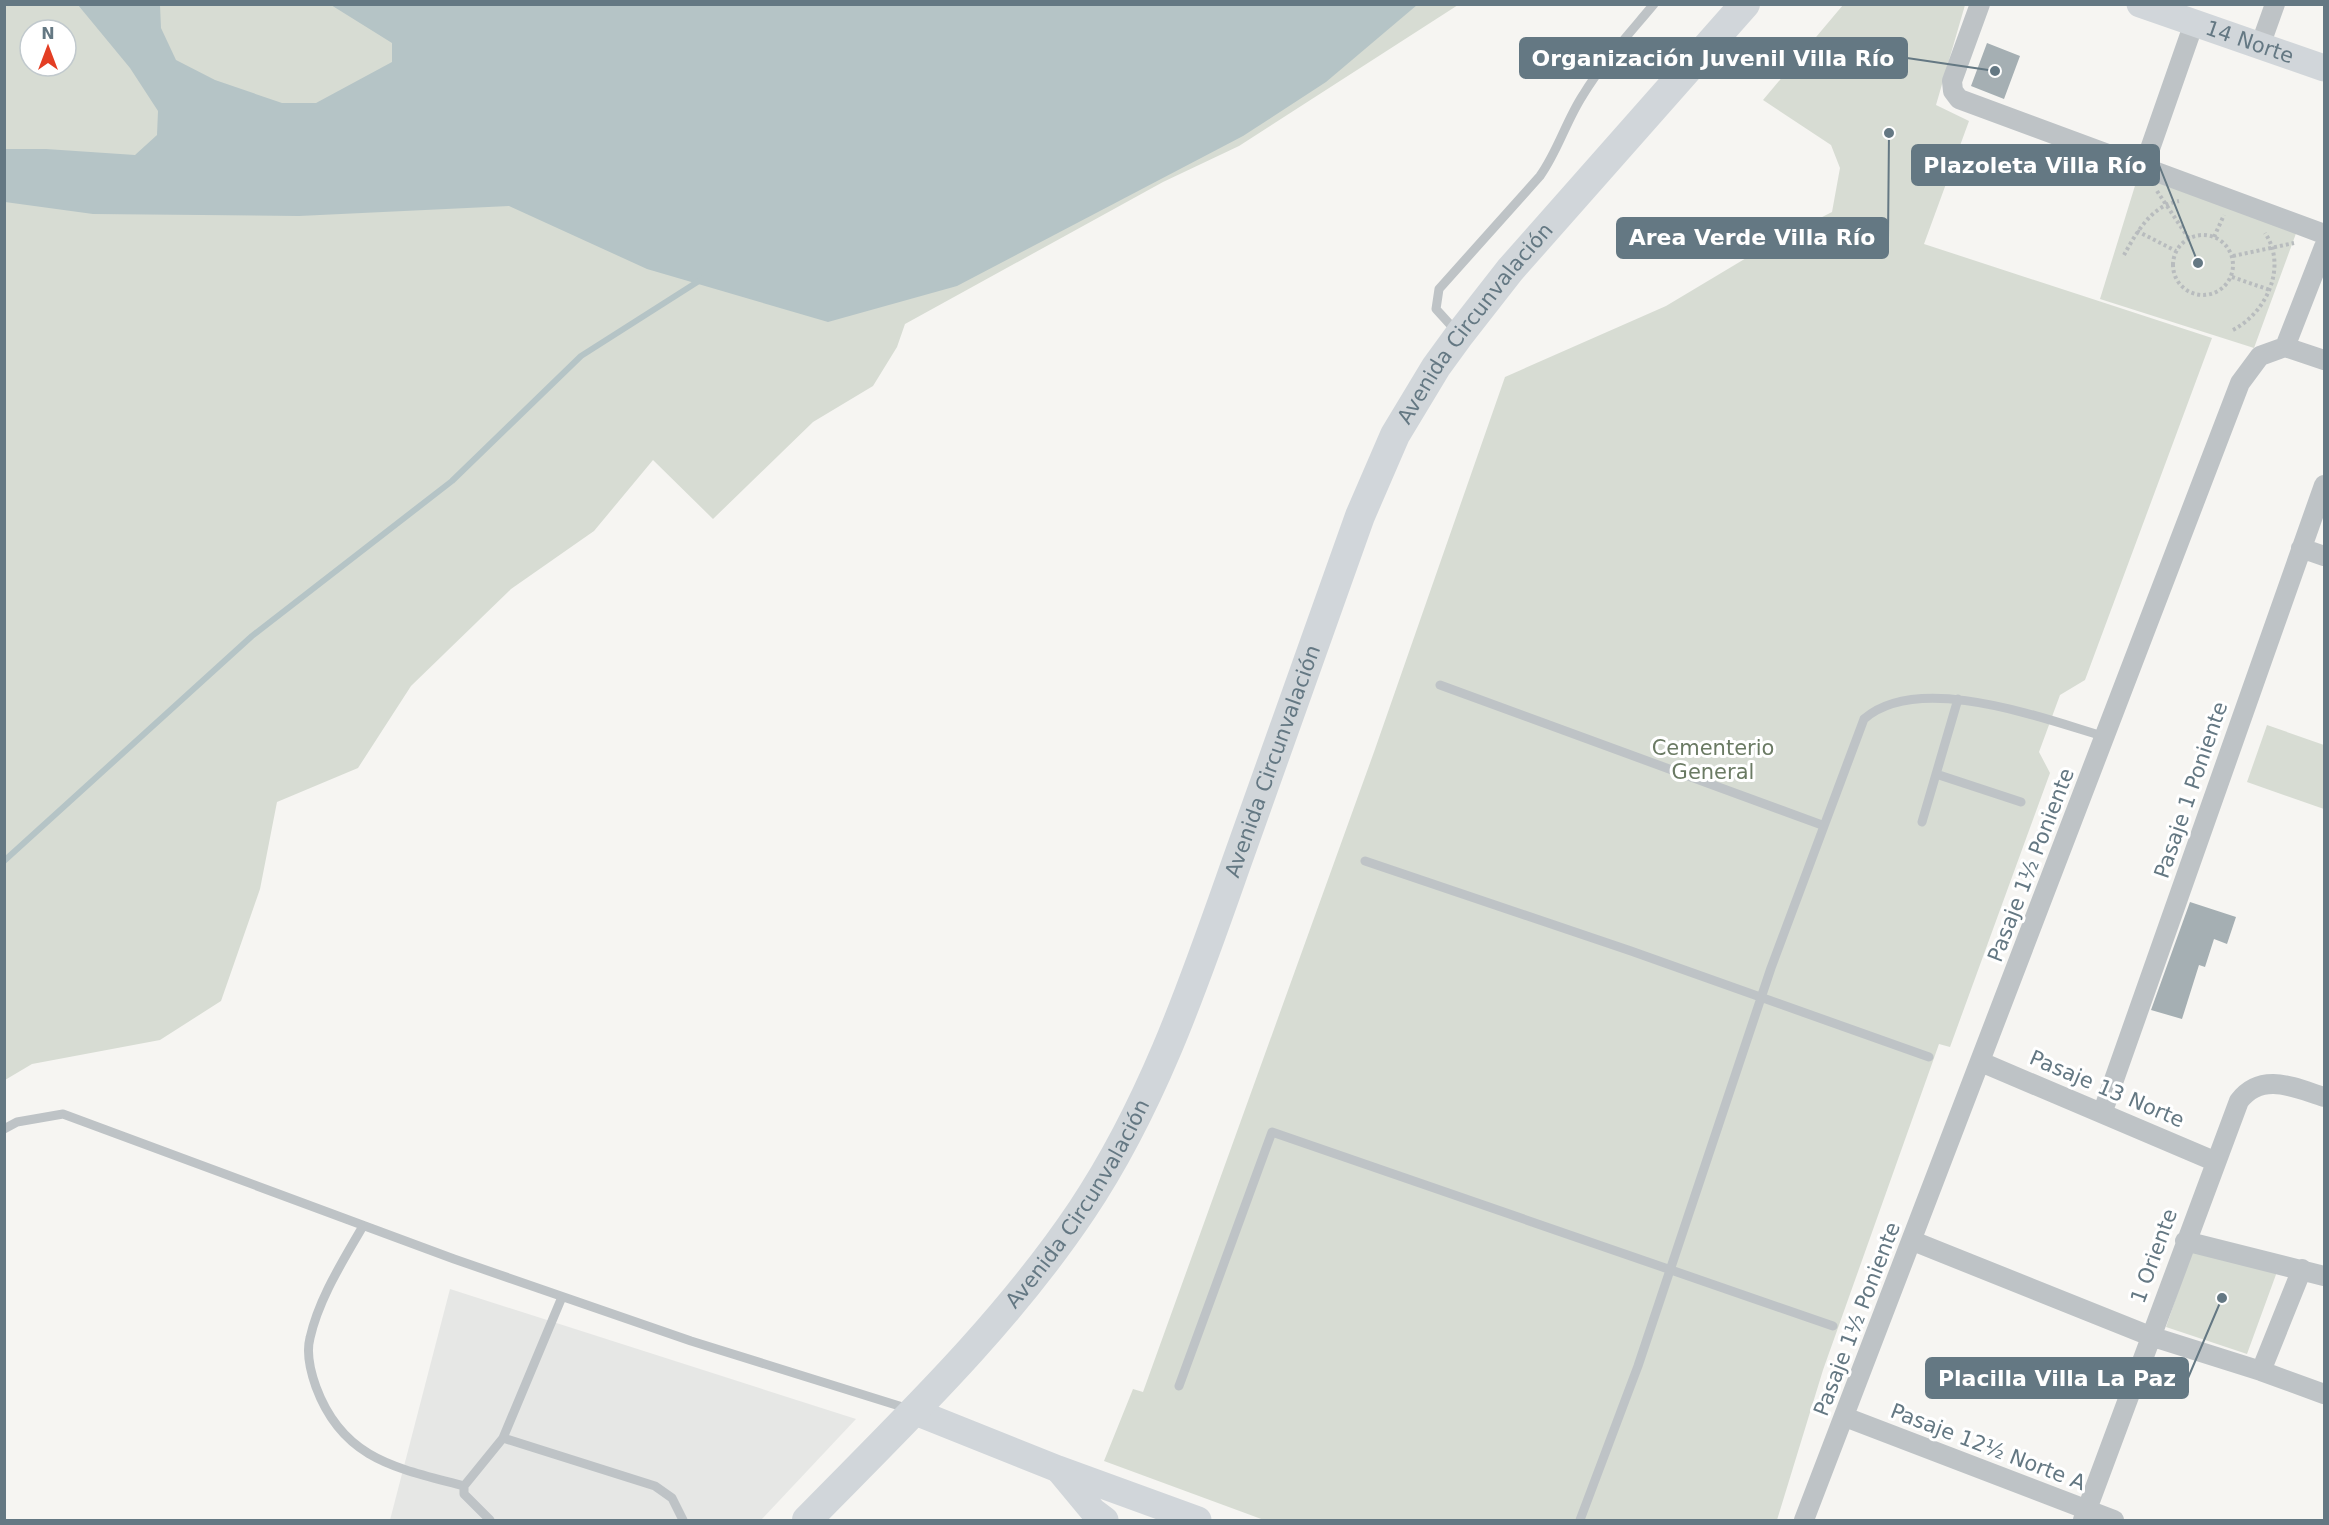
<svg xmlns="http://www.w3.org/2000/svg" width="2329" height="1525" font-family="'DejaVu Sans',sans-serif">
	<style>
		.built { fill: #e6e7e5 }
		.green { fill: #d7dcd3; fill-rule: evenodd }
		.water { fill: #b5c4c6 }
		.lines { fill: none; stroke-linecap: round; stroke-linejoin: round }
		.stream { stroke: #b5c4c6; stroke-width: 6 }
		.building { fill: #a5afb3 }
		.path { stroke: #b8bcbe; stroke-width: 4; stroke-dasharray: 3 3; stroke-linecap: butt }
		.lane { stroke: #bec3c6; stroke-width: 9 }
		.street { stroke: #bec3c6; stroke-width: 20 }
		.secondary { stroke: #d1d6da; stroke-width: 27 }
		.primary { stroke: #d1d6da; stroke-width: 30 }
		.labels { text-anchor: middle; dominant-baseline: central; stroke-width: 6; stroke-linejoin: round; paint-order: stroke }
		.street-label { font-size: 21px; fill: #647883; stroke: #fff }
		.park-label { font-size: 21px; fill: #6a7a63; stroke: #fff }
		.leader { fill: none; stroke: #647883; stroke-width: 2 }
		.callout-dot { fill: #647883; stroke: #fff; stroke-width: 2 }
		.callout { fill: #647883; stroke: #647883; stroke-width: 2 }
		.callout-label { font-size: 22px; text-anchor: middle; font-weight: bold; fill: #fff }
	</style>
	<rect width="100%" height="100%" fill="#f6f5f2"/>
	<path class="built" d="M450,1289L856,1419L761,1520H390Z"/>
	<path class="green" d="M4,5H1458L1239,146L1163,182L905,324L897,347L873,386L813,422L713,519L653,460L594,531L511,589L411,686L358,768L277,802L260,889L221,1001L160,1040L32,1064L5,1080ZM30,30H66V66H30Z
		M1843,5H1965L1936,105L1969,121L1924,244L2212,338L2085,680L2060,695L2039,752L2050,773L1950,1047L1939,1044L1823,1370L1777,1520H1264L1104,1461L1133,1389L1143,1392L1374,752L1505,377L1666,306L1773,242L1832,212L1840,168L1831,145L1763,100Z
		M2138,176L2298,228L2254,348L2100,299Z
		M2267,725L2324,745V809L2247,782Z
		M2195,1242L2278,1269L2247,1354L2166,1327Z"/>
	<path class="water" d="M78,5H160L161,28L176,60L215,80L282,103H316L392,62V43L331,5H1417L1326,82L1243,136L957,286L828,322L647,269L509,206L299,216L93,214L5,202V149H46L135,155L157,135L158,111L130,68Z"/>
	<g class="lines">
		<path class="stream" d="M4,861L252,636L452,481L581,356L702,279"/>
	</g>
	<path class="building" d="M1987,43L2020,56L2004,99L1971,86Z
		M2190,902L2236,917L2227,944L2214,939L2205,967L2199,965L2182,1019L2151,1010Z"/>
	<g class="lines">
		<path class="path" d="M2157,191L2189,239
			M2137,231L2176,251
			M2173 265a30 30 0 1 1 60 0a30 30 0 1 1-60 0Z
			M2214,237L2224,215
			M2124,255C2136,233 2152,205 2179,201
			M2233,256L2294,243
			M2232,277L2270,290
			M2233,330C2266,313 2288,267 2265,233"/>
		<path class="lane" d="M1456,331L1436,309L1439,289L1540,176C1558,151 1566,121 1583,95C1603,62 1629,34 1654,4
			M1440,685L1822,825
			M1936,774L2021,802
			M1922,822L1958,699
			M1365,861L1631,951L1929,1057
			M4,1129L17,1122L63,1114L454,1259L691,1341L909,1409
			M363,1226C343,1261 319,1298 310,1338C306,1353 311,1373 316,1387C343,1460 397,1468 464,1486
			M1179,1386L1272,1132L1833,1326
			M503,1438L655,1486L672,1498L683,1520
			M490,1520L464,1494V1486L503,1438L562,1297
			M1580,1520L1638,1366L1771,968L1864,719C1919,671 2044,719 2106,737"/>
		<path class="street" d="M1980,4L1952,81L1953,91L1959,99L2324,234
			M2260,46L2275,4
			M2144,166L2194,23
			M2285,347L2324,360
			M2301,548L2324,556
			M1981,1062L2214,1161
			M2103,1111L2324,485
			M1913,1241L2150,1336L2261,1371L2324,1394
			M2185,1241L2324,1276
			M2261,1371L2302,1269
			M1845,1417L2114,1520
			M1804,1520L2240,383L2260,356L2285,347L2324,247
			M2083,1520L2239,1101C2262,1071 2295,1088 2324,1097"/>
		<g class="secondary">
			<path id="s1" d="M2140,4L2324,68"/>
			<path d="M913,1411L1058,1469L1198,1520"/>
			<path d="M1059,1470L1093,1511L1105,1520"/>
		</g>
		<path class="primary" id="s2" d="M807,1520C903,1422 1005,1325 1082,1210C1153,1104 1194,983 1236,864C1277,748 1319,632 1360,516L1395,435L1436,367L1460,334L1510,270L1745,4"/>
	</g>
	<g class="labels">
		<g class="street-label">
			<text stroke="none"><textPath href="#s1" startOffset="116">14 Norte</textPath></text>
			<text stroke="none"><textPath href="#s2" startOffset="1390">Avenida Circunvalación</textPath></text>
			<text stroke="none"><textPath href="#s2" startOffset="904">Avenida Circunvalación</textPath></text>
			<text transform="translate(2191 790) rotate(-71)">Pasaje 1 Poniente</text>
			<text transform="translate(2031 865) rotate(-69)">Pasaje 1½ Poniente</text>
			<text transform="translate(2107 1089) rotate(23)">Pasaje 13 Norte</text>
			<text stroke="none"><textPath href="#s2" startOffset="418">Avenida Circunvalación</textPath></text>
			<text transform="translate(2154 1256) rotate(-70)">1 Oriente</text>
			<text transform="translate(1857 1319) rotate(-69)">Pasaje 1½ Poniente</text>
			<text transform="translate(1988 1447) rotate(21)">Pasaje 12½ Norte A</text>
		</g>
		<g class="park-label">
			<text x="1713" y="748">Cementerio<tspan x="1713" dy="24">General</tspan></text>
		</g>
	</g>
	<path class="leader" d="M1995 71L1907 58M2198 263L2159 165M1889 133L1888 238M2222 1298L2188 1378"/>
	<g class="callout-dot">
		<circle cx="1995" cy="71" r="6"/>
		<circle cx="2198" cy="263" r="6"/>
		<circle cx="1889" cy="133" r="6"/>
		<circle cx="2222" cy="1298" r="6"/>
	</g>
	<g class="callout">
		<rect x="1520" y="38" width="387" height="40" rx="6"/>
		<rect x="1912" y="145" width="247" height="40" rx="6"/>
		<rect x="1617" y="218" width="271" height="40" rx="6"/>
		<rect x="1926" y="1358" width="262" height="40" rx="6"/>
	</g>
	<g class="callout-label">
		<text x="1713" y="66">Organización Juvenil Villa Río</text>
		<text x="2035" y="173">Plazoleta Villa Río</text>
		<text x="1752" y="245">Area Verde Villa Río</text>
		<text x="2057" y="1386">Placilla Villa La Paz</text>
	</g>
	<rect width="2329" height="1525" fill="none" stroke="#647883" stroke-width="12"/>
	<g transform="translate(48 48)"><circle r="28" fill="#ffffff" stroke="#c1c9cd" stroke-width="1.5"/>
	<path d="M0-4.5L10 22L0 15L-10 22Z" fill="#e33e24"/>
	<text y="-9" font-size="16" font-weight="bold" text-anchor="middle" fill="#647883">N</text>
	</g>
</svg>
